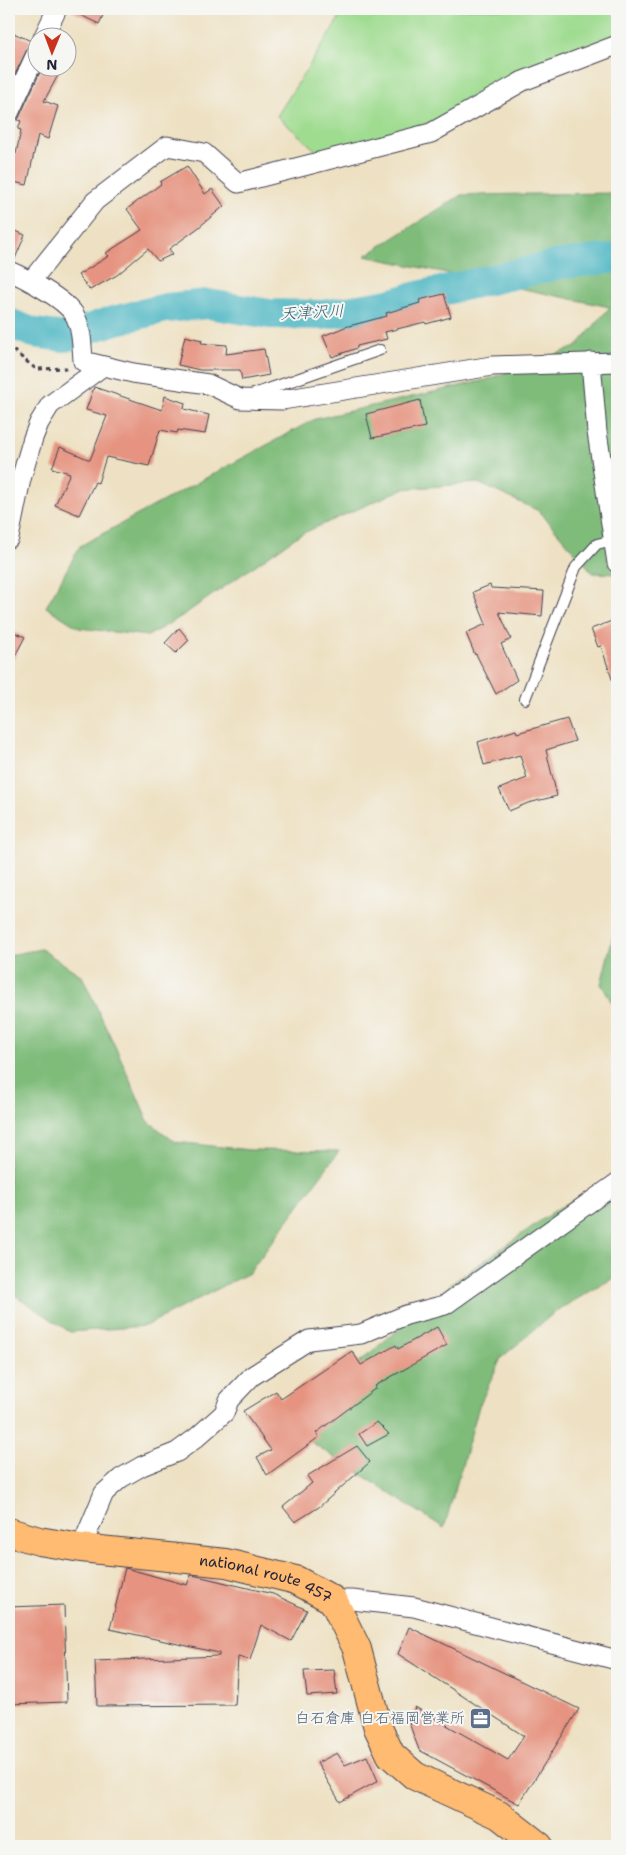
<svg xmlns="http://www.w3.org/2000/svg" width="626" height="1855" font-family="'Shantell Sans','Klee One',sans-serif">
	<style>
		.green { fill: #9fdc90; stroke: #607f66 }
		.forest { fill: #7fbc7a; stroke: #506f5a }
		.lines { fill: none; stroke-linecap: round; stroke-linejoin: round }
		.river { stroke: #48b5c3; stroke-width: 30 }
		.building { fill: #e69481 }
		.service-casing { stroke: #413f4f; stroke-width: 12 }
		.minor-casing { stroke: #413f4f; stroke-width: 21 }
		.trunk-casing { stroke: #413f4f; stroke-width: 30 }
		.path { stroke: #413f4f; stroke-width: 3; stroke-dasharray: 4 4; stroke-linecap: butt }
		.service { stroke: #fff; stroke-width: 10 }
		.minor { stroke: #fff; stroke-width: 19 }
		.trunk { stroke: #febb71; stroke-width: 28 }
		.labels { text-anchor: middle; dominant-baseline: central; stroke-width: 4; stroke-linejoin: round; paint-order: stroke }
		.street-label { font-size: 15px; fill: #22223b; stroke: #f6f6f2 }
		.service-label { font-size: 15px; fill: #4e5e75; stroke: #f6f6f2; text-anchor: end }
		.water-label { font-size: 16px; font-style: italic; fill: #315d71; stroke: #f6f6f2 }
	</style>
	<rect width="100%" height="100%" fill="#f6f6f2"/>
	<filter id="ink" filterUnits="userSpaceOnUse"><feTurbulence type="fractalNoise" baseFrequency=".02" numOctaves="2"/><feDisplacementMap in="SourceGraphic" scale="10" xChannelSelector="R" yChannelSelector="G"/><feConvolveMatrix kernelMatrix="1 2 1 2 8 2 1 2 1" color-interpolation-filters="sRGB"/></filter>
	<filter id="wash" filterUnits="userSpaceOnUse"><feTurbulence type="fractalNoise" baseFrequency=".0096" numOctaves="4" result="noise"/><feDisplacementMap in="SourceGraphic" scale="20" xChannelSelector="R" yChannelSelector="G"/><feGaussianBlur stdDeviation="1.12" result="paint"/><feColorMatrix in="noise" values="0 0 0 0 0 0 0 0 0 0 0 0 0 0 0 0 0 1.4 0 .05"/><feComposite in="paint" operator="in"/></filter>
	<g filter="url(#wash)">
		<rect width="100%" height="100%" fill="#eee1c3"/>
		<path class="green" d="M345,9H617V39L486,91L432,125L321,155L277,116Z"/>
		<path class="forest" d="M617,193V574L593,573L539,511L478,483L403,489L299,535L182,616L148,636L79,628L46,607L80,546L315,419L486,380L576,347L610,307L365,256L461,195Z
			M617,919V1011L601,984Z
			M41,949L82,976L121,1059L148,1121L175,1142L250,1150L339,1151L249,1273L145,1326L70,1332L9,1291V955Z
			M617,1176V1276L556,1311L501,1358L479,1406L444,1528L294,1431L350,1370L454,1282L557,1209Z"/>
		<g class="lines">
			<path class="river" d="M9,323L34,333L65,337L109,322L166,308L208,304L270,314L322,315L389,304L414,297L560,264L617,258"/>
		</g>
		<g id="blocks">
			<path class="building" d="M68,9H106L99,24Z
				M9,31L31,41L9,87Z
				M42,68H62L44,101L58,106L48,139L38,135L27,185L9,181V153L16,154L21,130L18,129L21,121L18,120Z
				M187,166L205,194L212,189L224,206L198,228L169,249L173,254L158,261L148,249L117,275L90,290L78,275L109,256L106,253L142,230L127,209L161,184L160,182Z
				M9,228L25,235L14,261L9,260Z
				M444,294L451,317L426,324L425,322L385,332L387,339L357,346V348L332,357L323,336L345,327L387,316L386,313L420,303L419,300Z
				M185,336L202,340L201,343L227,345L226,354L264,349L269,375L242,380L240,370H200L178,365Z
				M94,387L162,410L165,396L185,403L184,409L209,415L205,434L178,430L177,433L160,430L149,466L106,457L98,483L95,482L79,515L55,505L70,473L52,468L60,447L90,460L107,416L86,410Z
				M420,400L425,427L372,438L366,414Z
				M490,585L491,588L544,591L542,616L499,612L511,639L501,644L517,680L496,694L476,654L475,655L466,633L486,624L473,592Z
				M617,619V688H615L601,646L598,647L591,629Z
				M179,628L189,640L176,653L165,643Z
				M9,630L25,637L9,667Z
				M567,719L575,741L546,750L557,796L528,803L509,811L499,789L527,778L520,755L484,765L478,742L516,730L517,733Z
				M437,1327L447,1345L375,1386L376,1388L316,1433L319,1437L267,1475L257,1457L271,1450L243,1411L276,1391L281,1399L352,1351L361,1365L396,1345L398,1349Z
				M377,1422L389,1434L367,1446L359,1434Z
				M357,1446L370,1462L319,1507L295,1522L283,1507L312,1483L307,1476Z
				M125,1568L187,1585L191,1575L197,1576L273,1594L307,1610L291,1641L261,1625L250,1660L238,1657L235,1705L97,1706L95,1661L219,1656V1653L110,1629Z
				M64,1605L67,1702L9,1704V1607Z
				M409,1627L579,1709L519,1804L419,1750L409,1723L415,1707L508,1760L524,1736L398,1654Z
				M334,1670L337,1694L307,1696L304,1671Z
				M337,1753L345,1765L367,1756L378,1781L340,1802L317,1763Z"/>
		</g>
	</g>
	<g filter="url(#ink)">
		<use href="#blocks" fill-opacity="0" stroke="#413f4f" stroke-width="1"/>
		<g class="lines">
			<defs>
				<path id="service" d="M254,394L380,350
					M525,699L576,567L597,544L613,540"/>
				<path id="minor" d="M43,38L57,9
					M9,113L38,50
					M9,271C26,278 64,299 74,314C82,327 82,347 83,361L133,373L208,384L240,399L282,400L492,366L617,362
					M31,281L95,201L167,146L204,153L238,183L431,133L523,81L617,45
					M591,362L597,432L617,563
					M9,538L21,479L33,438L39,423L50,405L103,366
					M81,1548L104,1493L121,1478L142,1466L177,1452L196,1438L224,1413L229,1400L252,1376L309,1340L361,1334L406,1315L445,1305L617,1183
					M333,1600H352L414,1607L617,1660"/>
				<g id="trunk">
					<path id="s1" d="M9,1532L39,1541L81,1548L226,1563L296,1580L333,1600L357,1649L378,1728L391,1755L415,1776L499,1815L539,1846"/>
				</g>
			</defs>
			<use href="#service" class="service-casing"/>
			<use href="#minor" class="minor-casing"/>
			<use href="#trunk" class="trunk-casing"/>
			<path class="path" d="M9,344L15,352L36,369L68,368"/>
			<use href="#service" class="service"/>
			<use href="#minor" class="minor"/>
			<use href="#trunk" class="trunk"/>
		</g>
	</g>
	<defs>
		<symbol id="office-square" viewBox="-11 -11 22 22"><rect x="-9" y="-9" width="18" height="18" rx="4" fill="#5c6f8a" stroke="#f6f6f2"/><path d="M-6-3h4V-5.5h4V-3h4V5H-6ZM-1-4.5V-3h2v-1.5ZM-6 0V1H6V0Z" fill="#fff"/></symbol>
	</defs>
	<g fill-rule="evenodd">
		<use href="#office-square" x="468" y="1706" width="25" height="25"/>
	</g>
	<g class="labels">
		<g class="street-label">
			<text stroke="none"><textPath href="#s1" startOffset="262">national route 457</textPath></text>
		</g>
		<g class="service-label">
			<text x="465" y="1718">白石倉庫 白石福岡営業所</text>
		</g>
		<g class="water-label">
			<text transform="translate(312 312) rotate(-3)">天津沢川</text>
		</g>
	</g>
	<rect width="626" height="1855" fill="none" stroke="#f6f6f2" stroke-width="30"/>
	<g transform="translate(52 52) rotate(181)"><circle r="24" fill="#f6f6f2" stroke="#a1a1a9"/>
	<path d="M0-4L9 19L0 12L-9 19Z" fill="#c8321e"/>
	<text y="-8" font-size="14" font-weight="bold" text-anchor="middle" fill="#22223b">N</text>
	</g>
</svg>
